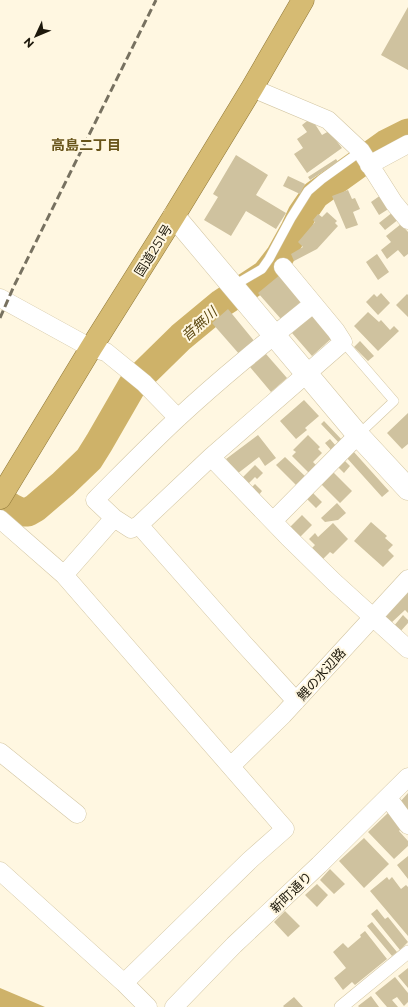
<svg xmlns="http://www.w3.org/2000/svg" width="408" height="1007" font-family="Montserrat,'Noto Sans JP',sans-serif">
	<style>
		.water { fill: #ceb269 }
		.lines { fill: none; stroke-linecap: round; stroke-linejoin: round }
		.river { stroke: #ceb269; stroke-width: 29 }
		.building { fill: #cfc29f }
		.service-casing { stroke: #d3c6a3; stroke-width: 10 }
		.pedestrian-casing { stroke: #d3c6a3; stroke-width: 14 }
		.minor-casing { stroke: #d3c6a3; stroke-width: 19 }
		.tertiary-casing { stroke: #d3c6a3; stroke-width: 23 }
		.trunk-casing { stroke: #8f7738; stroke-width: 23 }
		.service { stroke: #fff; stroke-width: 9 }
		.pedestrian { stroke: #fff; stroke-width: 13 }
		.minor { stroke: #fff; stroke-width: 18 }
		.tertiary { stroke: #fff; stroke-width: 22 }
		.trunk { stroke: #d6bb73; stroke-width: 22 }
		.rail { stroke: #777160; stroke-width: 3; stroke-dasharray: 8 4; stroke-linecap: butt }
		.labels { text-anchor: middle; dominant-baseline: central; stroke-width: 4; stroke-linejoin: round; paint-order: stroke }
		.street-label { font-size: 13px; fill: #1d180b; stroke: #fff7e1 }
		.neighbourhood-label { font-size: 14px; font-weight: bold; fill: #685419; stroke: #fff7e1 }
		.water-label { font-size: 14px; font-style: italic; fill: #604c14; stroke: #fff7e1 }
	</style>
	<rect width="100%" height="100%" fill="#fff7e1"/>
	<path class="water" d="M0,988L45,1007H0Z"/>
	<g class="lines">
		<path class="river" d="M0,500L12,508L20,512H28L35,508L63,484L89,459L99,443L133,384L181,337L222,303L266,274L280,256L295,229L302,214L315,195L386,144L408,133"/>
	</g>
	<path class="building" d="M408,7V70L381,55Z
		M311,118L322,135L329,131L342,148L307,173L294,154L303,148L297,139L307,132L302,125Z
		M236,155L268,175L256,195L286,213L276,229L246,211L231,236L204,220L218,197L213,194Z
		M336,159L338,162L310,180L308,177Z
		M288,176L305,184L300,194L283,186Z
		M348,190L352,199L355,198L360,209L353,212L358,225L346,229L332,196Z
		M381,195L390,208L379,215L371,202Z
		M327,212L337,221L335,223L338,226L317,249L294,261L291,254L303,247L298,242L315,222L313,220L318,214L322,217Z
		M393,212L399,219L385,230L379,223Z
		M401,224L408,232V254L404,257L398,250L387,259L381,250L391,242L386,236Z
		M377,254L389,272L378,280L366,262Z
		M281,274L303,300L281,319L258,293Z
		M381,293L390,303L378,315L366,302L374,294L377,297Z
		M407,294L408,295V317L396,305Z
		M228,309L255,342L240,355L212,323Z
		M368,312L379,322L381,320L390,330L394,326L399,331L378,351L354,326Z
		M314,314L333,337L312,356L292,333Z
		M360,341L374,356L368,361L354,347Z
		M266,354L287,378L271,392L250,367Z
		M304,400L319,416L305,428L307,430L296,439L280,421Z
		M408,413V444L402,449L387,433Z
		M324,421L343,441L340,444L321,424Z
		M258,435L276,458L265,466L259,457L237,474L226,459Z
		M308,435L320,447L318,449L322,453L313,462L316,465L309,473L292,456L296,452L293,450Z
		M330,439L336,446L331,450L325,443Z
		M353,451L389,491L382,497L346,457Z
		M285,457L307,478L298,487L276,465Z
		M344,460L350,466L344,473L338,467Z
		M255,465L263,473L257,479L255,477L248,484L242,478Z
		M333,472L352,491L340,503L321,484Z
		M255,484L262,491L258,496L251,488Z
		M313,493L322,502L316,508L307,499Z
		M337,503L346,513L338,520L325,522L321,518Z
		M302,515L312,525L298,539L288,529Z
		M371,522L387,536L385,538L393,545L388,550L394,556L383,567L354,541Z
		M333,523L348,539L333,554L330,552L323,559L312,548L315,545L309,539L315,533L318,537Z
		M408,590V613L405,610L390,624L382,616Z
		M403,615L408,620V623L399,633L393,627Z
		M408,793V810L400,802Z
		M389,812L403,827L399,831L408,841V846L394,859L368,832Z
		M364,838L389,864L364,888L339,861Z
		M408,856V879L397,865Z
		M330,869L345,884L334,894L320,880Z
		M387,877L389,880L392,877L401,889L406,885L408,887V936L370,891Z
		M317,884L328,895L317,907L305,895Z
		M377,909L385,919L388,917L408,942L400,950L371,914Z
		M285,911L300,926L288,937L274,922Z
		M372,922L397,952L392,956L367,926Z
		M365,931L387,959L355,985L352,982L343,990L334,978L346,968L333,952L343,943L348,948L361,937L360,935Z
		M408,968V988L398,976Z
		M395,977L408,993V1002L404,1006L397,997L392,1000L398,1007H387L375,993Z
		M371,996L379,1007H359L358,1006Z
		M294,997L303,1007H284L283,1006Z"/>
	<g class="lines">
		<defs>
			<path id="service" d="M233,286L262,269L269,259L291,218L308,191L322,179L361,151
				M343,342L394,401L358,435"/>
			<path id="pedestrian" d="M341,1007L408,952"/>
			<path id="minor" d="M252,88L328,120L361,151L394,203L408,220
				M369,165L408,144
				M0,298L91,348L106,352L144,383L178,418
				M211,457L288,537L334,582L408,649
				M114,518L95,500C122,473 149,445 178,418C221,378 267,341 313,304
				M0,519L64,575L285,829L250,860L124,983
				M273,521L358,435
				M139,525L244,644L296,701
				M64,575L114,518L131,529L139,525L211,457L343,342L336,331L283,267
				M0,752L77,814
				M231,766L283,715L408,579
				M388,798L408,825
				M0,871L124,983L148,1007
				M174,1007L234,945L319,865L408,777"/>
			<path id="tertiary" d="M174,216L358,435L408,489"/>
			<path id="trunk" d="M0,498L91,348L174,216L252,88L303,0"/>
		</defs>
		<use href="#service" class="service-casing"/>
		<use href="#pedestrian" class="pedestrian-casing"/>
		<use href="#minor" class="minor-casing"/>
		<use href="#tertiary" class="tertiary-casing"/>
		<use href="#trunk" class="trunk-casing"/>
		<use href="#service" class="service"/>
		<use href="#pedestrian" class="pedestrian"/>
		<use href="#minor" class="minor"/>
		<use href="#tertiary" class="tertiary"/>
		<use href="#trunk" class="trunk"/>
		<path class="rail" d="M0,318L14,286L156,0"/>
	</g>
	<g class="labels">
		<g class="street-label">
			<text transform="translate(153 250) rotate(-58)">国道251号</text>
			<text transform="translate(321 674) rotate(-48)">鯉の水辺路</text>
			<text transform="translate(291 892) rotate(-44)">新町通り</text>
		</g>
		<g class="neighbourhood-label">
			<text x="86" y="145">高島二丁目</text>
		</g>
		<g class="water-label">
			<text transform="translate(199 324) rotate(-42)">音無川</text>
		</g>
	</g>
	<g transform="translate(36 36) rotate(226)" stroke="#fff7e1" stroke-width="3" paint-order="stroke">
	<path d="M0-3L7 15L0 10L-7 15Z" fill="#1d180b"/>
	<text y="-6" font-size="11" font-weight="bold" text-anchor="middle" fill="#1d180b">N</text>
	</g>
</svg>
